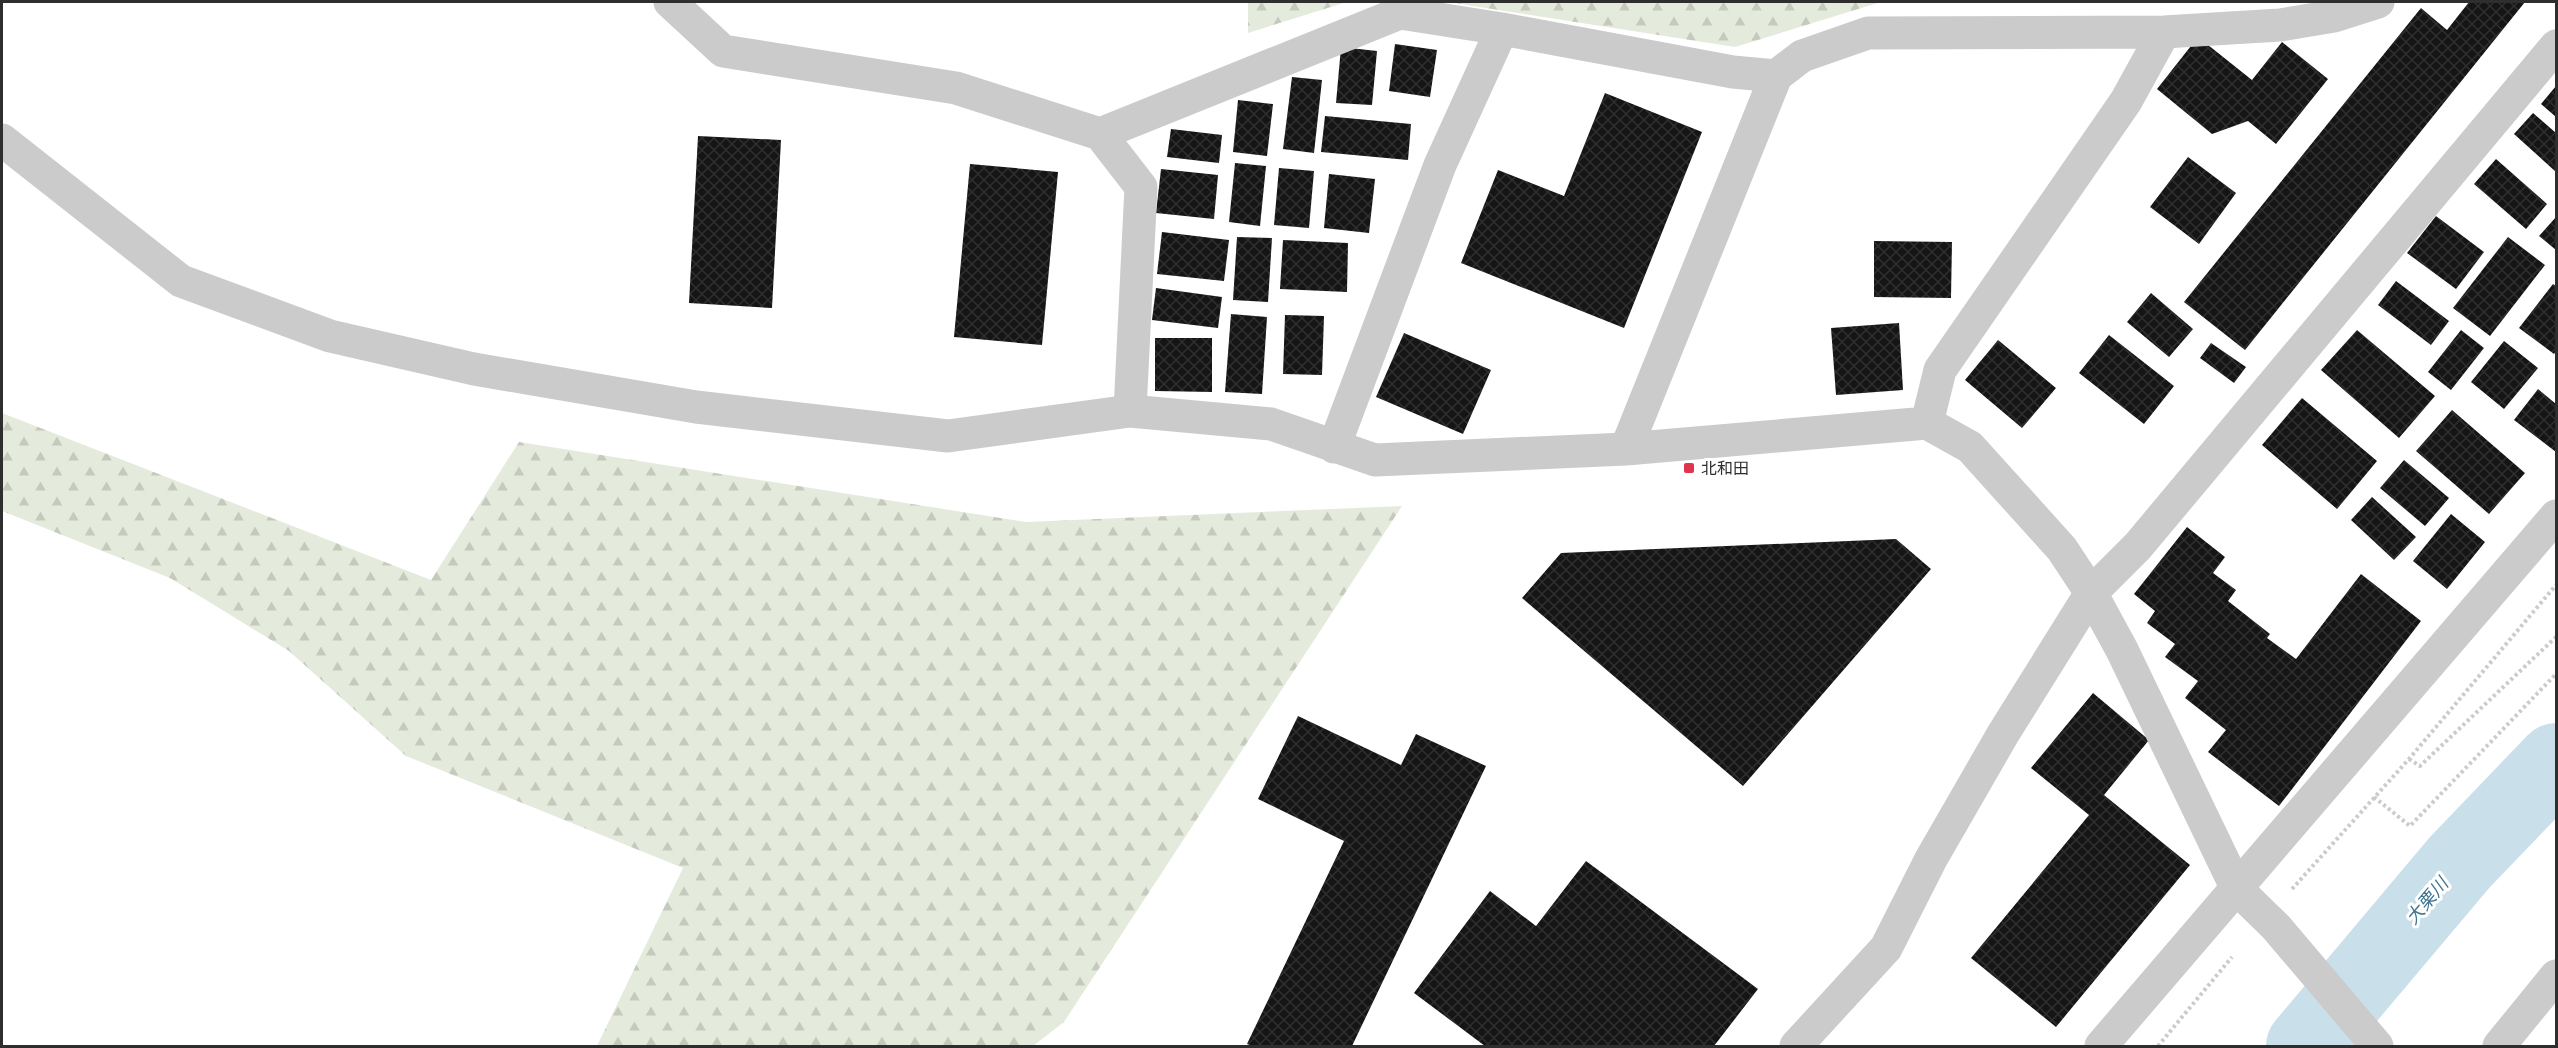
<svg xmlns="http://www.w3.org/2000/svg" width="2558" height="1048" font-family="Rubik,'Noto Sans JP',sans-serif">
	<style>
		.forest { fill: url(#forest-firs) }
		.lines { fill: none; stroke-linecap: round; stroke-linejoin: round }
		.stream { stroke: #c9e0eb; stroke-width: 14 }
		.river { stroke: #c9e0eb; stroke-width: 78 }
		.building { fill: url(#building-cross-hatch) }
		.path { stroke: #cbcbcb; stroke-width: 4; stroke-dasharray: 3 3; stroke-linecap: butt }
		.minor { stroke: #cbcbcb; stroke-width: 33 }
		.poi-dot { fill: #e2344c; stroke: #fff; stroke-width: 2 }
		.labels { text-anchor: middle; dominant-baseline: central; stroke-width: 6; stroke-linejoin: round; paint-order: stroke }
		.poi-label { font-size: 16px; fill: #2e2e2e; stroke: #fff; text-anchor: start }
		.water-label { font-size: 18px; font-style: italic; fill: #3e758f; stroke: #fff }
	</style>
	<defs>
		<pattern id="forest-firs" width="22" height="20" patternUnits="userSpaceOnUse" patternTransform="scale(1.5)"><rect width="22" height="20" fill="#e5ebdc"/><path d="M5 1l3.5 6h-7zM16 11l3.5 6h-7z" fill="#c5cabd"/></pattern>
		<pattern id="building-cross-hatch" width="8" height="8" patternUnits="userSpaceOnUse" patternTransform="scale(1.5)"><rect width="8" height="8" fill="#151515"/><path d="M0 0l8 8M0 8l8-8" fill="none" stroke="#2f2f2f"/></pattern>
	</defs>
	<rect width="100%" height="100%" fill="#fff"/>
	<path class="forest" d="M1248,2H1347L1248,33Z
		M1447,2H1881L1735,47Z
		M2,413L431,580L519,442L1026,522L1402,506L1064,1022L1033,1046H597L683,868L406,756L289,651L170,578L2,511Z"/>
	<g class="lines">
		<path class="stream" d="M2306,1045L2308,1046"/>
		<path class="river" d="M2305,1046L2460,862L2556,762"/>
	</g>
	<path class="building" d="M2469,2H2525L2245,350L2184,302L2421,8L2447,30Z
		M2198,37L2252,80L2282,42L2328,79L2276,144L2248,121L2212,134L2157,89Z
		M1395,44L1437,50L1430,97L1389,91Z
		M1341,47L1377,51L1372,105L1336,103Z
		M1292,77L1322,80L1314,153L1283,149Z
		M2556,86V117L2541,104Z
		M1605,93L1702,132L1624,328L1461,263L1498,170L1564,196Z
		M1238,100L1273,104L1267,156L1233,152Z
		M2533,113L2556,133V172L2514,134Z
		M1325,116L1411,124L1408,160L1321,152Z
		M1171,129L1222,135L1219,163L1167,157Z
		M698,136L781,140L772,308L689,303Z
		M2188,157L2236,193L2199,244L2150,207Z
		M2496,159L2547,204L2526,229L2474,184Z
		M1235,163L1266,166L1260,226L1229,222Z
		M970,164L1058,172L1042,345L954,337Z
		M1279,168L1314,171L1309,228L1274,225Z
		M1161,169L1218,175L1214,219L1156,213Z
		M1329,174L1375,179L1369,233L1324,228Z
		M2436,216L2484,252L2456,289L2407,253Z
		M2556,217V250L2539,236Z
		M1162,232L1229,240L1224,281L1157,274Z
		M1237,237L1272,238L1268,302L1233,300Z
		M2508,237L2545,265L2490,336L2453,308Z
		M1283,240L1348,243L1347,292L1280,289Z
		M1874,241L1952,242L1951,298L1874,297Z
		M2396,281L2449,321L2431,345L2378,305Z
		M2553,284L2556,286V351L2554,354L2519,328Z
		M1156,288L1222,297L1218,328L1152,320Z
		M2151,293L2193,329L2169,357L2127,322Z
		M1231,314L1267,317L1262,394L1225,392Z
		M1285,315L1324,316L1322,375L1283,374Z
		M1899,323L1903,390L1836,395L1831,328Z
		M2357,330L2435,396L2399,438L2321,370Z
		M2461,330L2484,348L2451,390L2428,372Z
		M1404,333L1491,370L1463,434L1376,397Z
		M2109,335L2174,386L2144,424L2079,373Z
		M1155,338H1212V392L1155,391Z
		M1998,340L2056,388L2022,428L1965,380Z
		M2504,341L2538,368L2504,409L2471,382Z
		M2211,343L2246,367L2234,383L2200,358Z
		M2538,389L2556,404V452L2514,420Z
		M2302,398L2377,461L2337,509L2262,445Z
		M2452,410L2525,473L2489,514L2416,451Z
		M2404,460L2449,498L2425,526L2380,488Z
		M2372,497L2416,537L2394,560L2351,520Z
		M2451,514L2485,542L2447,589L2413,561Z
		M2187,527L2225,557L2213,573L2236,590L2228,601L2270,634L2267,638L2296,659L2361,574L2421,621L2279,806L2208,752L2226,730L2185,698L2198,681L2165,657L2175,644L2147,623L2155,611L2134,594Z
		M1896,539L1931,569L1743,786L1522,598L1561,553Z
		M2093,693L2149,740L2104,795L2190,865L2056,1027L1971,958L2089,815L2031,768Z
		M1298,716L1401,765L1416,734L1486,766L1352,1046H1252L1247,1044L1344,841L1258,799Z
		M1586,861L1758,989L1714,1046H1485L1414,993L1490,891L1536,926Z"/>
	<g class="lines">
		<path class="path" d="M2409,759L2420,766L2556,637
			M2374,797L2410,826L2556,674
			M2292,889L2409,759L2556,585
			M2158,1046L2232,957"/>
		<path class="minor" d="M670,2L723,51L956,88L1100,134L1141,187L1130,411
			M1100,134L1400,13L1502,29L1733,72L1776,76L1802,56L1868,33L2164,32L2280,25L2334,16L2378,2
			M2,140L181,281L330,336L474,369L696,407L948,436L1130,411L1271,424L1375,460L1626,449L1927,423L1970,447L2062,549L2091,593L2122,650L2237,889L2276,927L2377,1046
			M1927,423L1940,370L2126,101L2164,32
			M1334,447L1440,165L1502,29
			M1626,449L1776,76
			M1796,1046L1886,948L1931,859L2003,734L2091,593L2138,546L2556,46
			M2101,1046L2556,516
			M2499,1046L2556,976"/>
	</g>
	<rect class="poi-dot" x="1683" y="462" width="12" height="12" rx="3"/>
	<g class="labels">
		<g class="poi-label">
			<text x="1701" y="468">北和田</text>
		</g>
		<g class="water-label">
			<text transform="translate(2427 901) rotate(-50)">大栗川</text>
		</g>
	</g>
	<rect width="2558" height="1048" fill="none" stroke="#2e2e2e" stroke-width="6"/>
</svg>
